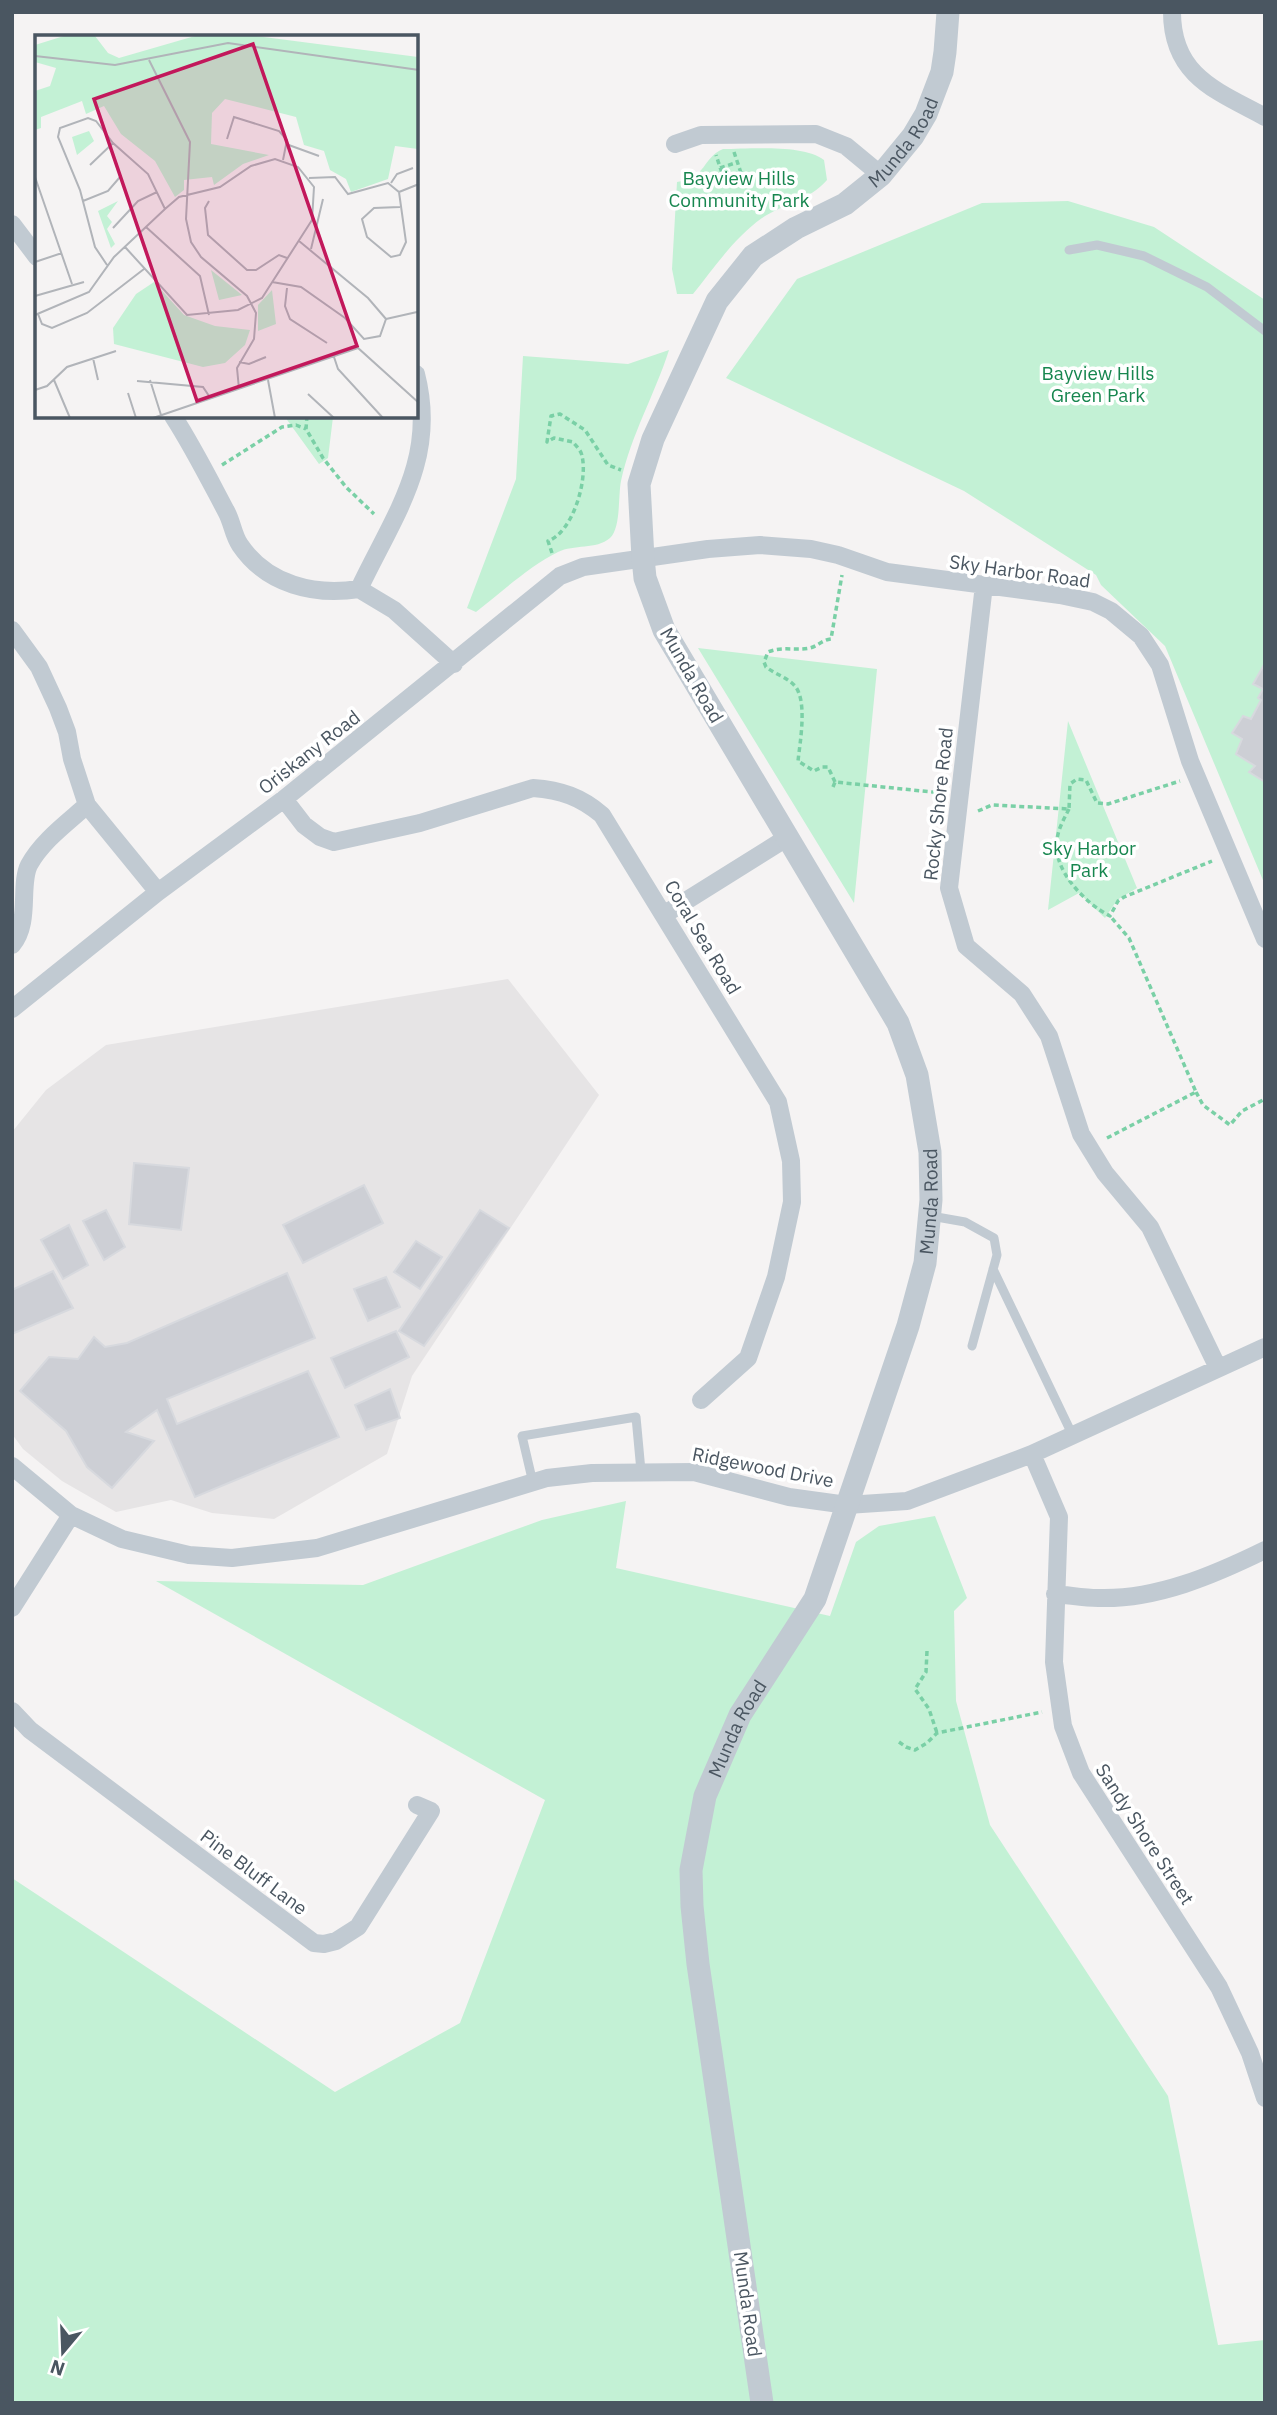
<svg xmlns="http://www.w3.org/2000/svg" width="1277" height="2415" font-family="'IBM Plex Sans',sans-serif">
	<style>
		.education { fill: #e6e4e5 }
		.green { fill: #c3f1d5 }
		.building { fill: #cdcfd5; stroke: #d7d9de; stroke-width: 2 }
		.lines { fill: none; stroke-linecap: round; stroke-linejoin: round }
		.path { stroke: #7ad0a6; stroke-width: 3.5; stroke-dasharray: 5 3.5; stroke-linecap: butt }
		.service { stroke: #c1cad2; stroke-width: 9 }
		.minor { stroke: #c1cad2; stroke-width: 18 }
		.tertiary { stroke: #c1cad2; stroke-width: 23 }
		.labels { text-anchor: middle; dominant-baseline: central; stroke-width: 7; stroke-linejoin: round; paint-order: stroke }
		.street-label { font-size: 19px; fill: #4a5661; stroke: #fff }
		.park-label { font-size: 19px; fill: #17864f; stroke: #fff }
		.inset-road { fill: none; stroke: #b1b4b9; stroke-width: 2 }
		.view { fill: #c2185b; fill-opacity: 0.15; stroke: #c2185b; stroke-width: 3.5 }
		.inset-edge { fill: none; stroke: #4a5661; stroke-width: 3.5 }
	</style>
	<rect width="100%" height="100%" fill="#f5f3f3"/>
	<path class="education" d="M508,979L599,1095L412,1376L387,1454L274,1519L212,1513L171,1500L116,1512L62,1481L23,1449L12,1434V1132L46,1090L106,1045Z"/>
	<path class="green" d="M723,149C749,149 804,144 824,160L827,180C810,200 783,204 762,218C734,238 714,268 693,294H677L672,269L677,182C707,178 702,158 723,149Z
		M1068,201L1154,227L1265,300V885L1165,646L1101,585L1096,575L964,491L726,378L797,279L982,203Z
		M669,350C655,394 631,435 621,481C618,496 621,528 610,538C596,550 574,544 558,552C528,567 502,592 476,612L467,608L516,479L523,356L628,364Z
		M285,417H333L328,458L319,464Z
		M698,648L877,669L854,903Z
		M1068,721L1137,888L1117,900L1105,918L1079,893L1048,910Z
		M626,1501L616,1568L830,1616L856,1542L879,1526L935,1516L967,1598L954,1611L956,1701L990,1825L1168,2096L1218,2345L1265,2340V2403H12V1878L335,2092L460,2023L545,1800L156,1581L363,1585L542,1520Z"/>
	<path class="building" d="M1265,663V782L1249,772L1255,766L1236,754L1242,739L1232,733L1243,716L1251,719L1261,700L1258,698L1263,689L1253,684Z
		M134,1163L189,1168L181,1230L129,1224Z
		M364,1185L383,1223L303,1263L283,1225Z
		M106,1210L125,1247L104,1260L83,1221Z
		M480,1210L509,1228L424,1346L399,1331Z
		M69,1225L88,1265L63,1279L41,1240Z
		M416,1241L442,1257L420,1289L394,1272Z
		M53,1271L73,1308L12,1334V1290Z
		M287,1273L315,1338L167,1399L177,1424L308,1371L339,1437L195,1497L157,1410L126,1432L154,1441L112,1488L87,1467L66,1431L20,1391L49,1357L78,1359L94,1337L105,1347L127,1343Z
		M386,1277L400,1307L368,1321L354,1289Z
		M396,1331L409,1357L345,1388L331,1358Z
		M390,1389L400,1418L366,1430L355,1405Z"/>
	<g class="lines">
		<path class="path" d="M734,152L742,176
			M720,168L738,162
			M707,179L722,173L716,155
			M307,416L306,429L323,458L346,487L374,514
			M222,465L282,427L296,425L306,429
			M552,553L548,541C573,532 588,480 582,456C581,450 576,446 573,442L554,438L547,442L551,416L560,414L585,430L608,465L621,470
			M835,782L828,767H822L814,771L798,761C800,742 808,699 794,685C786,677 775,674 766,667L764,662L768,652C782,646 796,651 810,648C818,646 822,640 831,639L842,575
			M833,787L835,782L942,793
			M1069,809C1064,819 1058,829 1057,840C1052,870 1086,904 1110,916L1118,901L1124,897L1212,861
			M978,811L992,805L1069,809L1070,784L1077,779L1086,780L1097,803L1108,804L1180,781
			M1196,1092L1203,1105L1230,1125L1242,1111L1265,1099
			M1107,1138L1196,1092L1129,938L1110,916
			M927,1651L926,1672L915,1689L929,1709L937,1733
			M899,1742L906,1747L915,1750L927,1743L937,1733L1042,1712"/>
		<path class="service" d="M1069,250L1097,245L1144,256L1207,287L1265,331
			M931,1216L965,1222L994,1238L997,1255L972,1346
			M993,1269L1072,1434
			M533,1483L522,1436L636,1417L641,1471"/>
		<path class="minor" d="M1172,12C1172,76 1217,91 1265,117
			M675,144L701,135L816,134L846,146L881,175
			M12,224L37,257
			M173,416C193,447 209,479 226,511C232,521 233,535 240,545C267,585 315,596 359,589L394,610L454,664
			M984,585L949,888L966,946L1022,994L1049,1036L1081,1134L1105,1173L1150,1227L1218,1368
			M359,589C394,515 438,459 416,374
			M12,630L39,667L58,708L67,732L72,759L87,805L158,892
			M284,799L304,825L320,837L334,842L420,823L533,788C561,790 581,797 602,815L778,1102L791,1161L792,1202L776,1277L748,1358L701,1400
			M665,914L788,837
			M12,945C31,923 19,885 29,865C42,841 67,823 87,805
			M12,1009L158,892L284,799L560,576L583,567L708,549L760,545L811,549L838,555L887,572L1060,595L1093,602L1111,611L1141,636L1160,665L1190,761L1265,939
			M1032,1454L1059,1517L1054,1662L1063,1726L1081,1773L1219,1987L1250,2053L1265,2098
			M12,1466L71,1515L122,1539L189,1555L232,1558L317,1548L547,1478L592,1473L694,1472L789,1497L847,1505L907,1501L1032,1454L1265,1347
			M1055,1594C1069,1595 1084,1598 1098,1598C1156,1600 1214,1575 1265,1550
			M12,1608L71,1515
			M12,1711L30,1730L314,1943L324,1944L336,1941L358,1927L431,1811L417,1805"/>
		<path class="tertiary" id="s1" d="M762,2403L698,1964L692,1906L691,1870L705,1796L740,1715L815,1599L908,1326L925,1263L931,1200L930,1152L917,1075L898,1023L664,630L645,578L643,558L639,484L653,439L717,301L753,256L796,228L845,204L881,175L913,136L926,114L942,72L945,52L948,12"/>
	</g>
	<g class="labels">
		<g class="street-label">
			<text stroke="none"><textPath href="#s1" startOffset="2494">Munda Road</textPath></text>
			<text transform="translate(1020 571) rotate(8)">Sky Harbor Road</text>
			<text transform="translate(692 675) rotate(60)">Munda Road</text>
			<text transform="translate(309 752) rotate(-38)">Oriskany Road</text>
			<text transform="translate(938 804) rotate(-84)">Rocky Shore Road</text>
			<text transform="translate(703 937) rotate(59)">Coral Sea Road</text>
			<text stroke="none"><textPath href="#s1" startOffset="1255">Munda Road</textPath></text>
			<text transform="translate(763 1467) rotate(11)">Ridgewood Drive</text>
			<text stroke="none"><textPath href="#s1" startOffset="688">Munda Road</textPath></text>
			<text transform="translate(1145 1834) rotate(57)">Sandy Shore Street</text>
			<text transform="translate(254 1872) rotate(37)">Pine Bluff Lane</text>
			<text transform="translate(748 2304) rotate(82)">Munda Road</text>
		</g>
		<g class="park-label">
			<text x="739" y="178">Bayview Hills<tspan x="739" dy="22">Community Park</tspan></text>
			<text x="1098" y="373">Bayview Hills<tspan x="1098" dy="22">Green Park</tspan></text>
			<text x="1089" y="848">Sky Harbor<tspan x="1089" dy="22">Park</tspan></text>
		</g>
	</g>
	<g transform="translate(35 35)">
		<rect width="383" height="383" fill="#f5f3f3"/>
		<path d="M29,1H60L73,18L84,23L160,1H221L383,22V114L360,111L353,144L316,157L311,144L295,135L289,116L269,110L261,82L190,64L177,78L176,109L234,120L208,129L179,150L177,142L149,145V155L140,162L120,126L86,99L69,71L51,79L47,66L6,82V93L0,95V56L15,51L21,33L0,27V10ZM54,96L59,106L42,120L37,102ZM83,166L72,181L77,187L72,194L80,209L76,213L63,176ZM176,235L207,260L184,265ZM119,247L149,280L180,291L215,295L210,310L190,328L168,332L79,309L78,293L101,259ZM237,255L241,289L223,296V270Z" fill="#c3f1d5"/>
		<path class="inset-road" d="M0,21L80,30L193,8L384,35M114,25L155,107L151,184L156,207L166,222L212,261L221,278L219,304L202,333L204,354M192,104L199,82L244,96L252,105L248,125M251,109L284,121M55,130L78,108M0,142L37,249M274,143L300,142L313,159L353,148L364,157L384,149M356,148L362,139L378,133M364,157L371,207L365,220L356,222L332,202L327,184L339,173L365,172M48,166L73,156L85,142M174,166L170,173L173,200L212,235H221L244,220L252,223M111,192L165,241L174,280M78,193L103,166L122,157M264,206L333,263L351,284M276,214L288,164M0,227L27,218M72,230L60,212L45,155L23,102L25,93L53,83L61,86L78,108L113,139L130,174M237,247L266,252L310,283L329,304L345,301L351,284M252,253L250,271L255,284L292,308M0,261L49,247M3,279L7,289L17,293L52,278L109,234M0,280L54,257L79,222L130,174L144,162L185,152L216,131L240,124L263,132L279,152L277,185L227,263L203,275L152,280L90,212M351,284L382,277M299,322L303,334L348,383M58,323L63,345M204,327L214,329L231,322M19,345L35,383M115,345L126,380M233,345L240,383M102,346L168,352L176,364M0,355L12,351L32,332L81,316M93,358L101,383M273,359L299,383M118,383L323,313L384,368"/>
		<path class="view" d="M218,9L322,311L162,366L59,64Z"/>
		<rect width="383" height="383" class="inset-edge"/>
	</g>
	<rect width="1277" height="2415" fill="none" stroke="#4a5661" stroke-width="28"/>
	<g transform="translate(63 2352) rotate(199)" stroke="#ffffff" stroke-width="5" paint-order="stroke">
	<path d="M0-5L12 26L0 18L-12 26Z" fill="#4a5661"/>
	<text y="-10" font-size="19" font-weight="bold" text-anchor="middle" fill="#4a5661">N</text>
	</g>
</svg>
